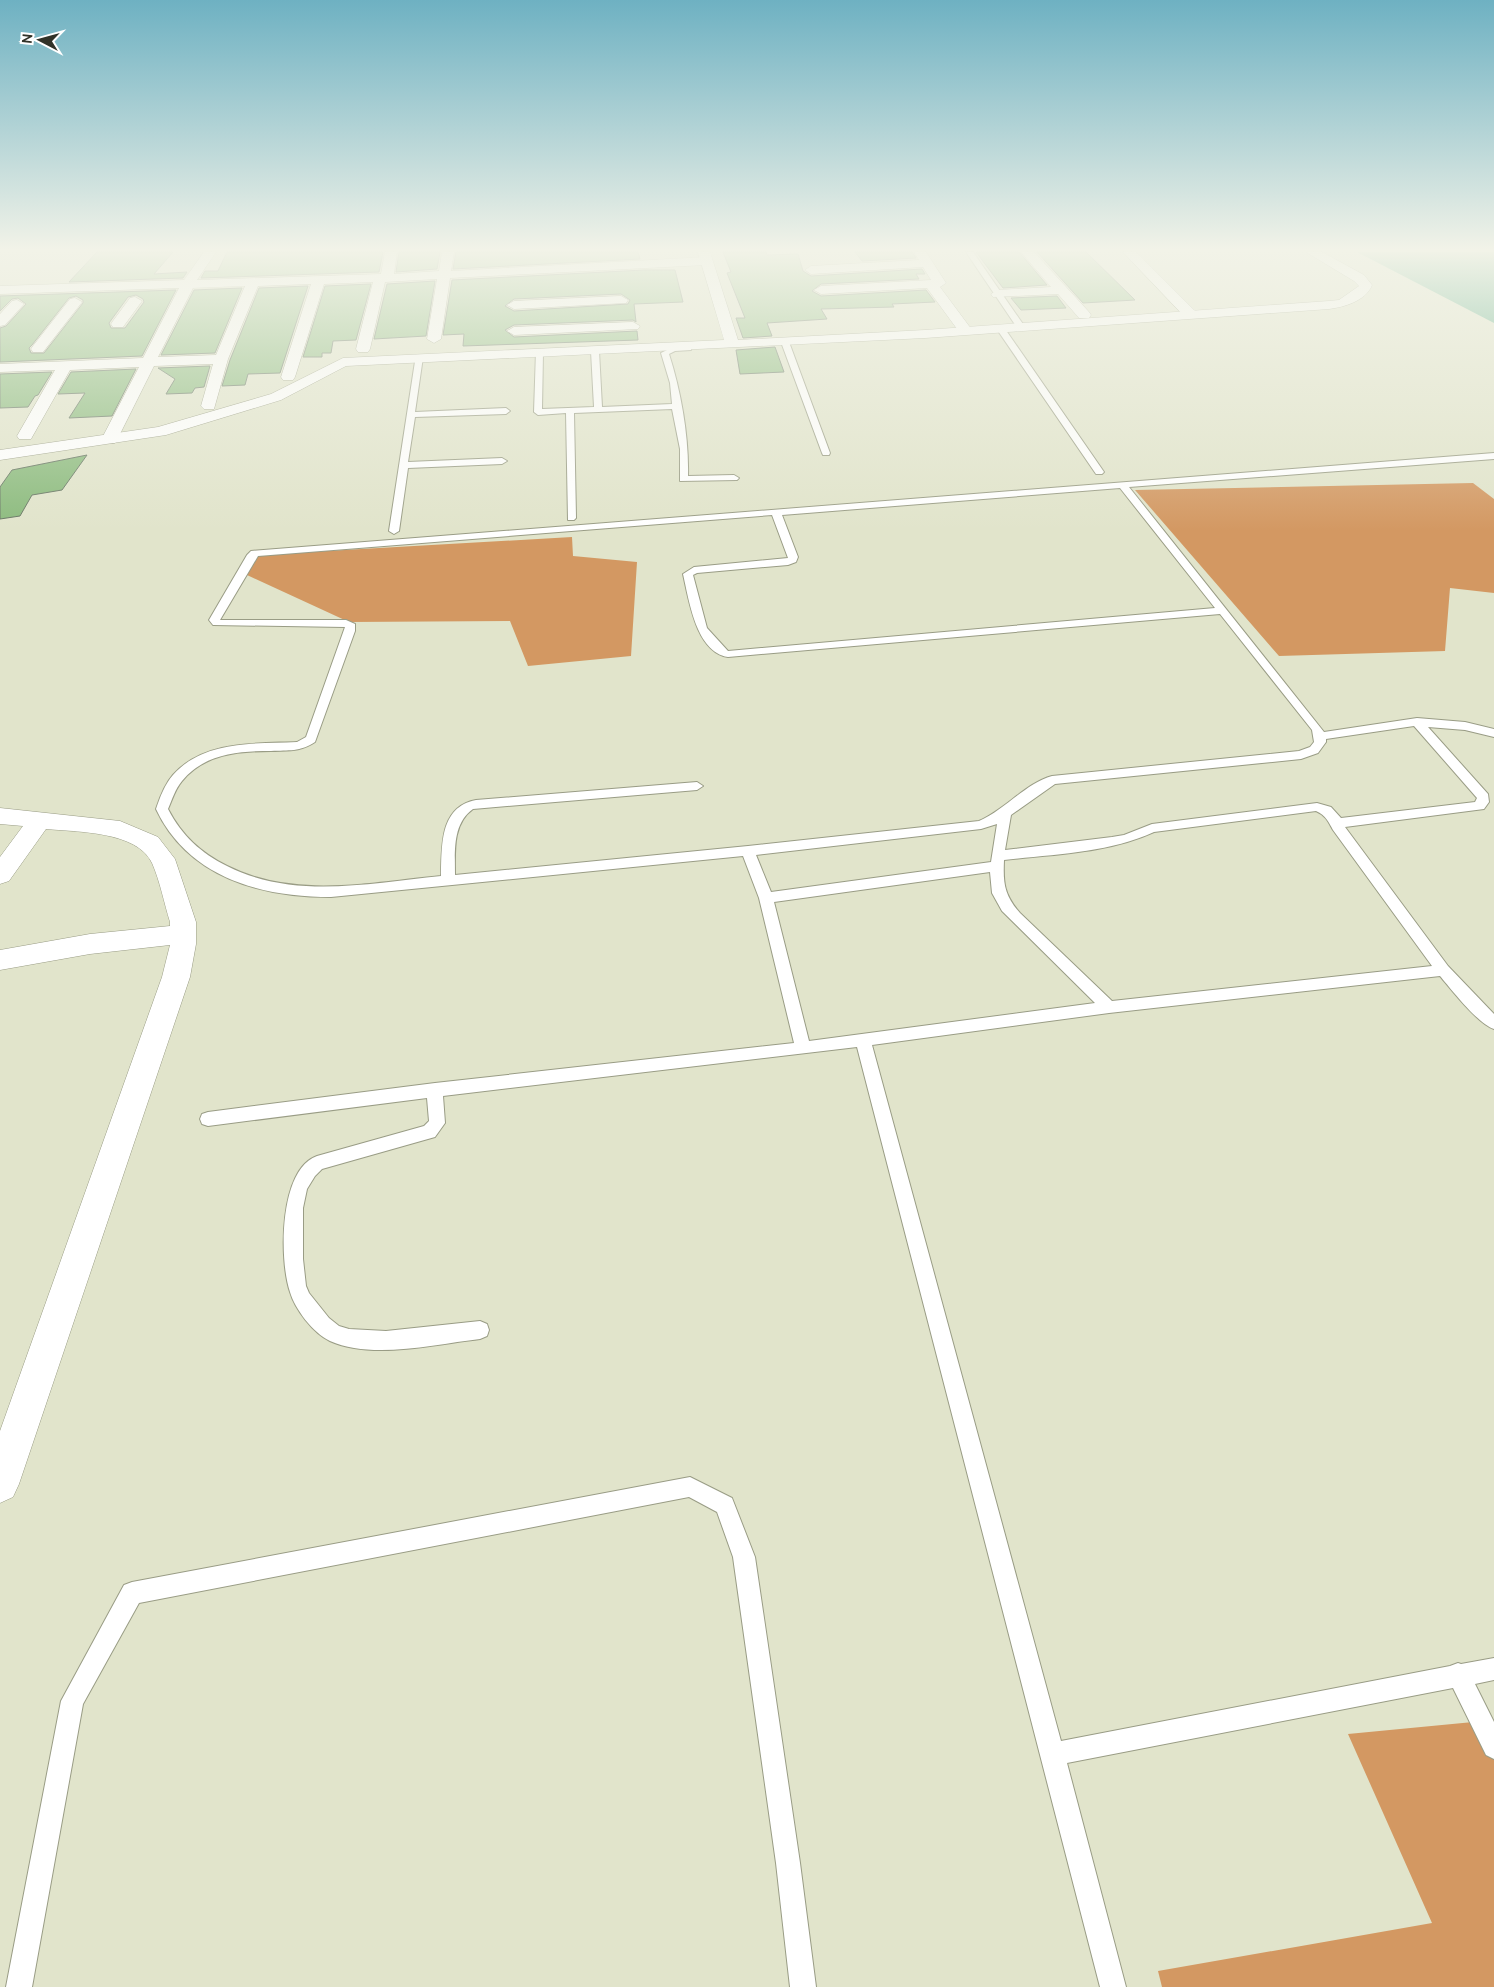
<svg xmlns="http://www.w3.org/2000/svg" width="1494" height="1987" font-family="Cabin,sans-serif">
	<style>
		.forest { fill: #d39862 }
		.water { fill: #57ac88 }
		.building { fill: #8cbb7e; stroke: #687764; fill-rule: evenodd }
		.lines { fill: none; stroke-linecap: round; stroke-linejoin: round }
		.lane-casing { stroke: #999c85; stroke-width: 2 }
		.street-casing { stroke: #999c85; stroke-width: 1 }
		.secondary-casing { stroke: #999c85; stroke-width: 1 }
		.lane { fill: #fff; fill-rule: evenodd }
		.street { fill: #fff; fill-rule: evenodd }
		.secondary { fill: #fff; fill-rule: evenodd }
	</style>
	<rect width="100%" height="100%" fill="#e1e4cb"/>
	<path class="forest" d="M1473,483L1494,499V593L1450,588L1445,651L1279,656L1135,490Z
		M572,537L573,556L637,562L631,656L528,666L510,621L349,622L247,575L257,555Z
		M1494,1720V1987H1162L1158,1971L1432,1923L1348,1734Z"/>
	<path class="water" d="M1357,252H1494V323Z"/>
	<path class="building" d="M97,252H173L154,274L187,272L183,278L69,282Z
		M227,252H383L379,272L201,278L205,271H218Z
		M399,252H440L437,269L396,272Z
		M456,252H638L640,259L453,269Z
		M723,252H766L767,255L798,254L803,271L811,276L922,269L925,274H916L919,279L821,284L812,291L821,296L926,290L935,302L892,304L894,307L821,309L827,319L767,323L772,336L743,338L736,318H745L727,273L731,272Z
		M855,252H912L916,258L862,261Z
		M976,252H1019L1047,285L1003,288Z
		M1037,252H1086L1135,300L1083,303Z
		M644,270H675L683,302L634,304L636,322L633,320L514,325L505,330L514,337L637,331L638,340L463,346L464,334L443,335L452,280ZM621,294L630,300L628,304L514,311L505,306L514,299Z
		M435,281L426,336L374,339L387,284Z
		M371,284L356,340L333,341L331,353H322V357H303L325,286Z
		M308,286L280,373L248,374L245,385L222,386L230,360L259,288Z
		M242,288L215,353L161,355L194,290Z
		M176,290L142,356L0,362V328L6,326L26,304L18,298L12,299L0,311V296ZM136,295L143,299L144,302L125,328H111L109,323L128,297ZM76,296L83,300V303L44,353H31L29,348L32,345L69,298Z
		M1057,296L1066,308L1021,310L1011,298Z
		M775,347L784,372L740,374L736,350Z
		M210,366L204,387L195,388L192,393L166,394L175,379L158,368Z
		M136,369L112,416L69,418L85,393L58,394L71,372Z
		M52,372L38,395L35,396L28,407L0,408V374Z
		M87,455L62,490L32,495L20,516L0,519V487L12,470Z"/>
	<g class="lines">
		<defs>
			<path id="lane" d="M966,252H973L1025,327L1024,329H1018Z
				M997,326H1003L1104,472L1102,474H1096L996,328Z
				M782,340L789,342L830,453L829,455H823L822,453L781,342Z
				M691,346V350L675,351L669,354C681,391 689,437 688,476L734,475L739,478L737,480L680,481V449L672,409L574,413L576,518L574,520H568L566,413L538,415L534,412L536,351L543,353L542,409L594,407L591,351L595,349L599,351L602,407L672,404L670,383L661,353L673,347Z
				M416,355L423,357L415,412L506,408L510,411L506,414L415,417L408,462L502,458L507,461L502,464L408,468L399,531L394,534L389,531Z
				M1494,453V459L1129,487L1324,732L1417,718L1465,722L1494,729V737L1465,730L1428,727L1488,794L1489,802L1484,809L1345,827L1448,966L1494,1014V1029C1478,1024 1451,989 1440,976L1109,1013L872,1045L1061,1741L1450,1666L1458,1663L1461,1664L1494,1658V1680L1475,1684L1494,1722V1759L1486,1755L1453,1688L1067,1763L1126,1987H1100L857,1047L443,1096L445,1123L435,1137L322,1169L315,1176L307,1189L303,1208V1259L306,1286L309,1293L329,1318L339,1326L349,1329L386,1331L480,1321L487,1324L489,1330L487,1336L480,1339C436,1344 372,1360 330,1341C313,1333 295,1309 290,1292C279,1260 279,1169 317,1156L424,1126L429,1121L427,1098L208,1126L202,1124L200,1119L202,1114L208,1112L435,1083L794,1043L759,898L743,856L331,897C260,897 188,877 156,809C160,797 165,784 173,775C204,740 255,744 297,742L306,737L345,627L213,625L209,620L247,555L251,551ZM1120,488L1215,608L728,651L707,628L693,575L697,573L788,565L796,562L798,557L782,515ZM772,515L788,558L694,567L683,574C689,600 696,652 728,657L1220,614L1312,730L1314,742L1310,747L1299,751L1052,776C1026,783 1005,810 979,821L748,846L455,875C455,852 452,824 473,809L697,790L703,786L697,782L476,800C439,807 442,847 441,876C370,883 294,900 227,866C201,853 182,836 168,809C172,800 175,789 182,781C204,754 238,751 271,751C289,750 300,752 315,742L355,631V624L346,620H220L258,556ZM1414,726L1477,798L1475,802L1341,818L1331,807L1317,803L1152,824L1124,835L1112,837L1005,850L1011,815L1055,784L1301,759L1318,753L1326,742V739ZM1316,811C1326,815 1329,823 1333,830L1432,966L1112,1001L1020,913C1004,895 1003,883 1004,860C1055,854 1108,853 1154,832ZM997,824L991,862L771,892L756,855L981,829ZM990,872L992,893L1002,911L1095,1003L809,1041L774,902Z
				M690,1477L732,1498L755,1557L800,1863L816,1987H790L776,1863L733,1557L717,1512L689,1497L139,1603L83,1704L32,1987H6L61,1701L124,1585L132,1582Z"/>
			<path id="street" d="M204,252H216L197,280L381,274L385,252H397L394,274L439,271L442,252H454L451,271L706,257L712,261L706,265L450,278L441,339L434,343L427,339L437,279L385,282L370,349L368,352H358L356,349L373,282L324,284L295,377L293,380H283L281,377L311,284L258,286L228,359L214,409H204L201,406L213,364L154,366L117,440L115,443H103L101,440L139,367L70,370L31,439H19L17,436L55,370L0,372V364L143,358L179,288L0,294V286L184,280ZM245,286L216,355L158,357L193,288Z
				M914,252H926L946,283L940,287L972,330L970,333H960L927,288L821,294L814,290L821,286L931,280L923,267L811,274L805,270L811,266L919,260Z
				M1021,252H1034L1089,312L1091,315L1089,318H1079L1058,294L993,297L991,294L998,290L1051,287Z
				M1123,252H1136L1196,312L1198,315L1196,318H1186Z
				M621,296L628,300L626,303L514,309L507,305L514,301Z
				M135,297L142,301L123,327H113L111,324L113,321L130,298Z
				M75,298L82,302L43,352H33L31,349L33,346L70,299Z
				M17,300L24,304L5,325L0,326V314L12,301Z
				M633,322L640,326L638,329L514,335L507,331L514,327Z
				M0,808L120,821L158,837L175,859L196,922V944L190,977L19,1484L13,1497L0,1503V1431L162,977L170,945L90,954L0,970V950L90,934L170,926V922C164,903 160,881 152,863C137,831 77,832 46,829L9,881L0,884V857L23,826L0,824Z"/>
			<path id="secondary" d="M698,252H710L738,340L925,330L1329,301L1339,300L1359,286L1354,281L1306,252H1322L1364,275L1372,285C1366,301 1344,307 1329,309L925,338L346,366L281,400L166,435L0,460V450L158,427L271,394L343,358L724,340Z"/>
		</defs>
		<use href="#lane" class="lane-casing"/>
		<use href="#street" class="street-casing"/>
		<use href="#secondary" class="secondary-casing"/>
		<use href="#lane" class="lane"/>
		<use href="#street" class="street"/>
		<use href="#secondary" class="secondary"/>
	</g>
	<linearGradient id="sky" x2="0" y2="1"><stop stop-color="#6eb1c2"/><stop offset="0.47" stop-color="#f2f3e8"/><stop offset="1" stop-color="#f2f3e8" stop-opacity="0"/></linearGradient>
	<rect width="1494" height="531" fill="url(#sky)"/>
	<g transform="translate(40 40) rotate(276)" stroke="#ffffff" stroke-width="4" paint-order="stroke">
	<path d="M0-4L9 19L0 12L-9 19Z" fill="#313228"/>
	<text y="-8" font-size="14" font-weight="bold" text-anchor="middle" fill="#313228">N</text>
	</g>
</svg>
